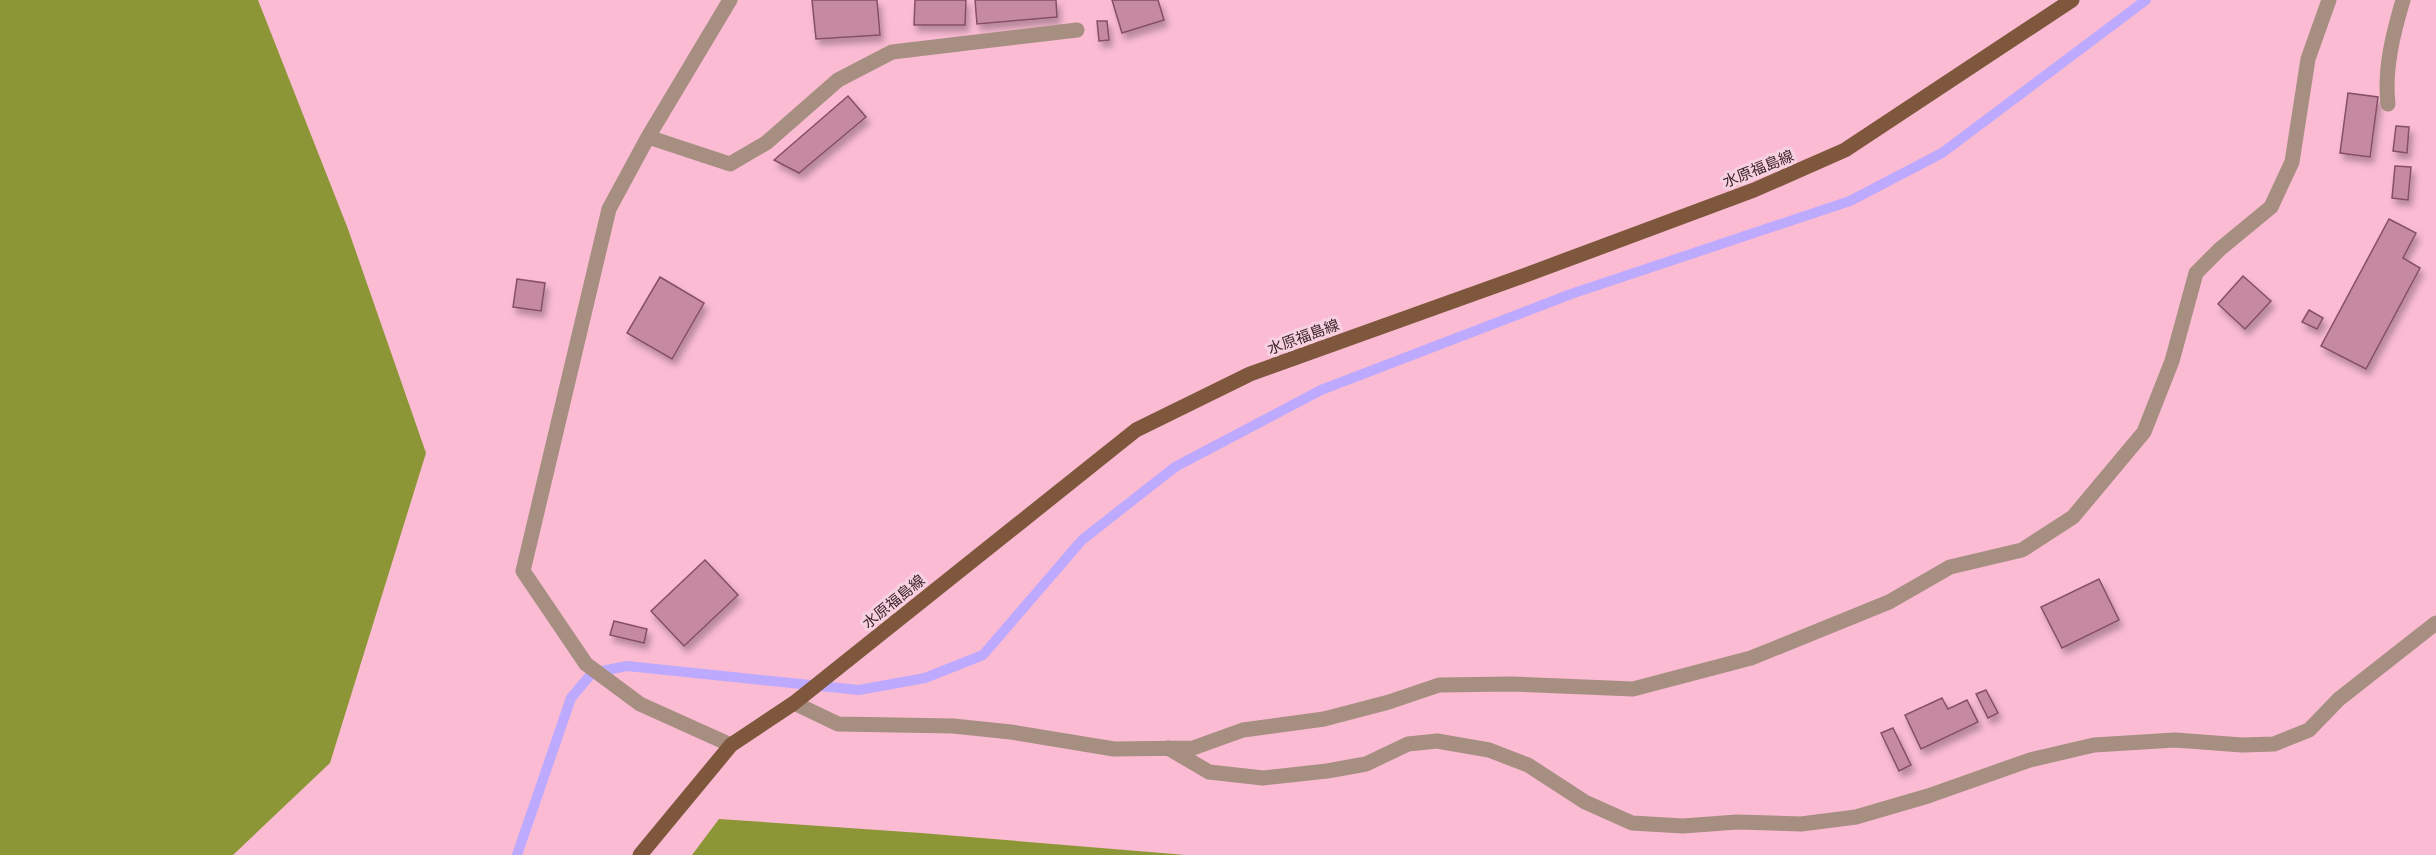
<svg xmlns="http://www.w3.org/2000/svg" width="2436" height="855" font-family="Commissioner,'Noto Sans JP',sans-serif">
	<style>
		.forest { fill: #8d9636 }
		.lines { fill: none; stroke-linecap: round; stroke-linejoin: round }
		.stream { stroke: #bda9fe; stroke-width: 10 }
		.building { fill: #c589a0; stroke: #854f65; stroke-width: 1.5; filter: url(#shadow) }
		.minor { stroke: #a68e80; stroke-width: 15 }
		.major { stroke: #7f573c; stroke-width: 15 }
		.labels { text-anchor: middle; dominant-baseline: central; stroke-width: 6; stroke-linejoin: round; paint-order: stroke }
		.street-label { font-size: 15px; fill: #3e262f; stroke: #f7d1df }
	</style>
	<defs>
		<filter id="shadow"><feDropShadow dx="3.5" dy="6" stdDeviation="3" flood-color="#0004"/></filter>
	</defs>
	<rect width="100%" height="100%" fill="#fabbd3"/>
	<path class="forest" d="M0,0H258L348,229L426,453L330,763L233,855H0Z
		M719,819L921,833L1186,855H692Z"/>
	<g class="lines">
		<path class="stream" d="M517,855L571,698L592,673L627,666L859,690L925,678L983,655L1082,540L1175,467L1321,390L1571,294L1850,201L1942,153L2146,0"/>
	</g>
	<path class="building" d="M812,0H877L880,35L816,39Z
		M915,0H966L965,25H914Z
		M975,0H1056L1057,17L977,24Z
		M1112,0H1158L1164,20L1122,33Z
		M1097,21H1107L1109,40L1099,41Z
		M2348,93L2378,97L2370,157L2340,153Z
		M848,96L866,117L799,173L774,160Z
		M2396,126L2409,127L2407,153L2393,151Z
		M2395,166L2411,167L2408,200L2392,198Z
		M2389,219L2416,233L2403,258L2420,268L2366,369L2321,346Z
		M2243,276L2271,301L2245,329L2218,304Z
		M660,277L704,303L672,359L627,333Z
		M517,279L545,283L541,311L513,307Z
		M2309,310L2323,318L2317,329L2302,322Z
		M705,560L738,595L684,646L651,611Z
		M2099,579L2119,620L2062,648L2041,607Z
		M614,621L647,629L644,643L610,635Z
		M1986,690L1998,713L1988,718L1976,694Z
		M1942,698L1948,709L1967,700L1978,722L1921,749L1905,715Z
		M1893,728L1911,765L1899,771L1881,733Z"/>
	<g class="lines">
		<path class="minor" d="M730,0L648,137L609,209L523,571L586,664L640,704L731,745
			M2388,104C2384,69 2393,34 2403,0
			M648,137L730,164L766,143L838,80L892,52L1077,30
			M794,703L838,724L953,726L1011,732L1114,749L1193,748L1243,730L1324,719L1389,702L1439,685L1511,684L1633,689L1751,658L1889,602L1950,567L2022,550L2073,517L2144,432L2172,361L2196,273L2220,249L2271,207L2292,162L2308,59L2329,0
			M1168,748L1209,772L1263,778L1327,771L1366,764L1408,744L1437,741L1489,750L1528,765L1585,802L1632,823L1683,826L1737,822L1801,824L1856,817L1928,796L2030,760L2094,745L2175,740L2242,745L2274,744L2309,730L2339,699L2436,623"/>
		<path class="major" d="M640,855L731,745L794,703L1136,430L1250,374L1523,276L1754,190L1845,150L2072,0"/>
	</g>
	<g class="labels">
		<g class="street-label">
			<text transform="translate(1758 168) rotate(-22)">水原福島線</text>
			<text transform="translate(1303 336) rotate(-20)">水原福島線</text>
			<text transform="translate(893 601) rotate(-39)">水原福島線</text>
		</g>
	</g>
</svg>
